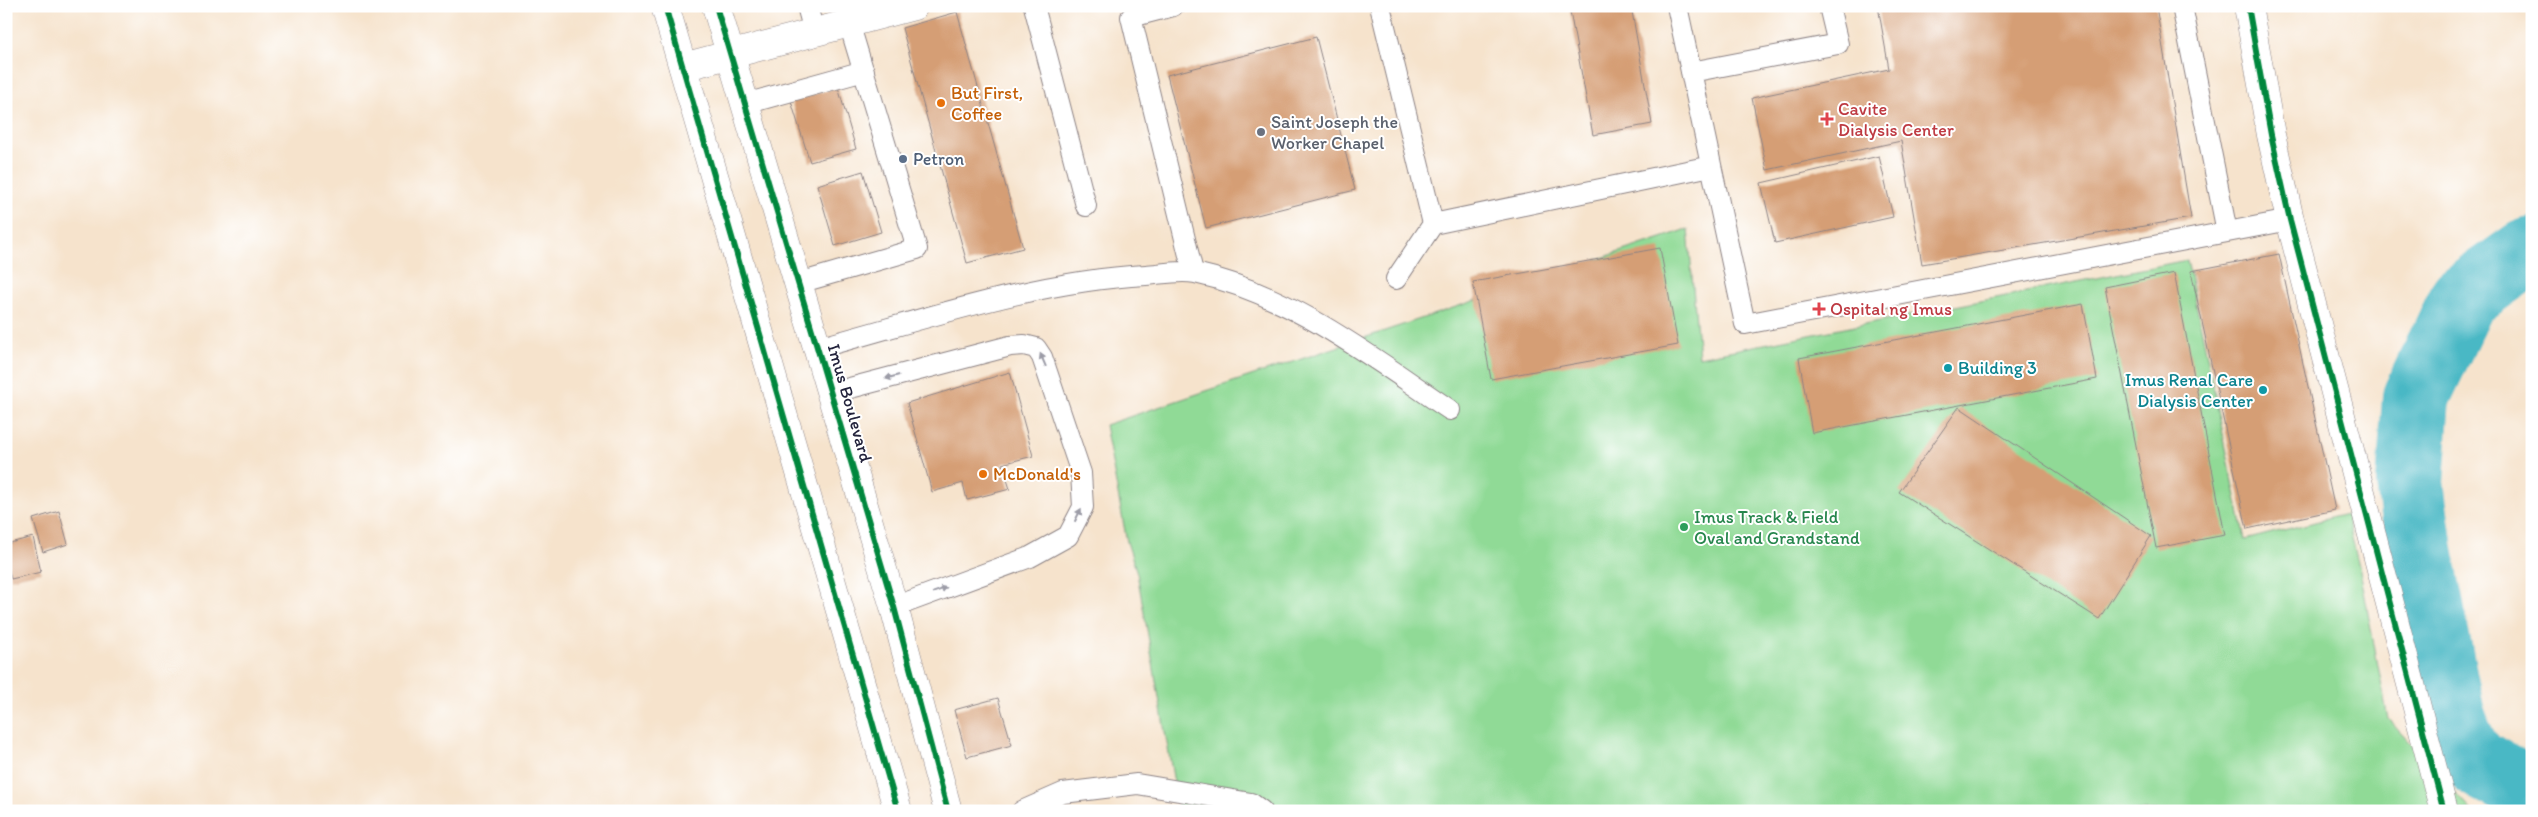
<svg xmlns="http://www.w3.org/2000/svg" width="2538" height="817" font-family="Itim,sans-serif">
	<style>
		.green { fill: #90da96; stroke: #597e68 }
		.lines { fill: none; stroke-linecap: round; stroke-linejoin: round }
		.river { stroke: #4ab8c5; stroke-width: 68 }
		.building { fill: #d59e74 }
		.service-casing { stroke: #8c8284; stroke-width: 22 }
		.minor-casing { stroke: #8c8284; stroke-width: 29 }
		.secondary-casing { stroke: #8c8284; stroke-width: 29 }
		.service { stroke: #fff; stroke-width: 20 }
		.minor { stroke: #fff; stroke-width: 28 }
		.secondary { stroke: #fff; stroke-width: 28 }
		.cycleway-casing { stroke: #fff; stroke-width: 9 }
		.cycleway { stroke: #00873e; stroke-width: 6 }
		.oneway { fill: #9c9ca7 }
		.food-dot { fill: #e8710a; stroke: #fff; stroke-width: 2 }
		.health-dot { fill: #e0444e; stroke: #fff; stroke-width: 2 }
		.worship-dot { fill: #6b7280; stroke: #fff; stroke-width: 2 }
		.service-dot { fill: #5c6f8a; stroke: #fff; stroke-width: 2 }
		.culture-dot { fill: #0f9aa8; stroke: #fff; stroke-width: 2 }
		.leisure-dot { fill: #2e9e5b; stroke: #fff; stroke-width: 2 }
		.labels { text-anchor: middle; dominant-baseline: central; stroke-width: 4; stroke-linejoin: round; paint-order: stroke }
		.food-label { font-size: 18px; fill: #c56008; stroke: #fff; text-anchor: start }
		.health-label { font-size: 18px; fill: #be3a42; stroke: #fff; text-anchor: start }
		.worship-label { font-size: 18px; fill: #5b616d; stroke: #fff; text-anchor: start }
		.service-label { font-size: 18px; fill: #4e5e75; stroke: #fff; text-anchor: start }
		.culture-label { font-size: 18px; fill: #0d838f; stroke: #fff; text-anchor: start }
		.street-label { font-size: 18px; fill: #22223b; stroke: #fff }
		.leisure-label { font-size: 18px; fill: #27864d; stroke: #fff; text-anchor: start }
	</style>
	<rect width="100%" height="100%" fill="#fff"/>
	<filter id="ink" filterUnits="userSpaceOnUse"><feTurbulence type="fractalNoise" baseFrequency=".02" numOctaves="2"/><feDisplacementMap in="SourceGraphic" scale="10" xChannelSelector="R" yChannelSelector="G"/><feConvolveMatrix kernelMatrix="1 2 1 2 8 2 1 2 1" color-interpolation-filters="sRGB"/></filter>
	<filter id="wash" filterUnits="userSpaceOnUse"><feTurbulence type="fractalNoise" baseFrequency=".0096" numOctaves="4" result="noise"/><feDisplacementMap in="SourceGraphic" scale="20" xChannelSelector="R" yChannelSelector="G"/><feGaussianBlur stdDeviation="1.12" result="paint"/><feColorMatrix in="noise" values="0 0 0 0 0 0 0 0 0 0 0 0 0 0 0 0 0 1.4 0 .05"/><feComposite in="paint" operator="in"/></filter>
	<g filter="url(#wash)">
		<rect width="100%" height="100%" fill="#f6e3cc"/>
		<path class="green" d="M1688,229L1699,357L2187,260L2245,540L2346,514L2360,570L2388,719L2472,811H1179L1137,573L1127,542L1105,425Z"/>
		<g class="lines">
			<path class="river" d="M2532,251L2526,253L2463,298L2416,397L2410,483L2419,550L2451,715C2457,730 2463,752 2477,762C2495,775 2517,780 2532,799"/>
		</g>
		<g id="blocks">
			<path class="building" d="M1569,6H1631L1652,124L1593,135Z
				M1878,6H2156L2191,218L1922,264L1901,141L1767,170L1752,98L1889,69Z
				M957,12L1023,248L967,263L902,28Z
				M1316,37L1355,190L1206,228L1167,75Z
				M838,87L856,149L810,162L791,101Z
				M1879,156L1893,217L1775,243L1761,183Z
				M863,171L881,232L835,246L817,185Z
				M1660,248L1678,345L1491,379L1473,282Z
				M2279,254L2335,510L2247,529L2191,271Z
				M2174,273L2225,535L2156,548L2105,287Z
				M2083,304L2097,379L1812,433L1799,358Z
				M1010,372L1033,456L1002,464L1010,489L967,500L963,483L932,492L907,403Z
				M1959,407L2151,536L2099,619L1899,492Z
				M59,511L68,544L43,552L33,519Z
				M33,537L41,572L11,579L6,559V544Z
				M998,698L1012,745L967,757L954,710Z"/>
		</g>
	</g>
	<g filter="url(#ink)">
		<use href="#blocks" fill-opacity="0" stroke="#8c8284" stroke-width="1"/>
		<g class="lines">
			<defs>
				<path id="service" d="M807,6L814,32
					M1034,6L1086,206
					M1173,6L1131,17L1193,272
					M1380,6L1433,224L1711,166
					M1677,6L1745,324L2290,220
					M2182,6L2227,232
					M1691,72L1838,44L1829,6
					M745,104L864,71
					M1396,279L1433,224
					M799,283L917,249L849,23
					M818,348C925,319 1035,281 1146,275C1161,274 1180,270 1195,273C1291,294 1370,356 1450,410
					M831,393L1010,346L1024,345L1036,348L1042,357L1081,473L1083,507L1068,536L1030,557L894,607
					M1022,811L1063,793L1137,784L1251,803L1262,811"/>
				<path id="minor" d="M2248,6L2271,135L2290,220L2444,811
					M683,67L914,6"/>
				<path id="secondary" d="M665,6L898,811
					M716,6L894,607L948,811"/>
			</defs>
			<use href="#service" class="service-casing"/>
			<use href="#minor" class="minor-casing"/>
			<use href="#secondary" class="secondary-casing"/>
			<use href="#service" class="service"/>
			<use href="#minor" class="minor"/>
			<use href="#secondary" class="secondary"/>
			<defs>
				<path id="cycleway" d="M665,6L898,811
					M716,6L894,607L948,811
					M2248,6L2271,135L2290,220L2444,811"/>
			</defs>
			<use href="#cycleway" class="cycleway-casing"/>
			<use href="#cycleway" class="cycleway"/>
		</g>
		<defs><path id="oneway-solid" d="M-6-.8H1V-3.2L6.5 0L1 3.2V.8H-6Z" transform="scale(1.25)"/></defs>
		<g class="oneway">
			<use href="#oneway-solid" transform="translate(1043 360) rotate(-113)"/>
			<use href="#oneway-solid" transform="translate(892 377) rotate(165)"/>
			<use href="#oneway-solid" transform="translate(1078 515) rotate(-64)"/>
			<use href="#oneway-solid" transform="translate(940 590) rotate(-20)"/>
		</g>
	</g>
	<g class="food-dot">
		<circle cx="941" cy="103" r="5"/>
		<circle cx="983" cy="474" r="5"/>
	</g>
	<g class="health-dot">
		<path d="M1824.5 111.5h5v5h5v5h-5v5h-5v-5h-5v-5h5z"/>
		<path d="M1816.5 301.5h5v5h5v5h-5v5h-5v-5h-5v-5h5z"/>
	</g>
	<circle class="worship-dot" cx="1261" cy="132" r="5"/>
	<circle class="service-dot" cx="903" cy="159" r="5"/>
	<g class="culture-dot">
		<circle cx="1948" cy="368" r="5"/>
		<circle cx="2263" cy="390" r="5"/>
	</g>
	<circle class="leisure-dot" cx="1684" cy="527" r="5"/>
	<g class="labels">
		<g class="food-label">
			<text x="951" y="93">But First,<tspan x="951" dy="21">Coffee</tspan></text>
			<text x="993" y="474">McDonald's</text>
		</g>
		<g class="health-label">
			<text x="1838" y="109">Cavite<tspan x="1838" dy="21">Dialysis Center</tspan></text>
			<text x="1830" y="309">Ospital ng Imus</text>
		</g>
		<g class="worship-label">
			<text x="1271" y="122">Saint Joseph the<tspan x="1271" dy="21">Worker Chapel</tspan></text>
		</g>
		<g class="service-label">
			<text x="913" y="159">Petron</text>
		</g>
		<g class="culture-label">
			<text x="1958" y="368">Building 3</text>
			<text x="2253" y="380" text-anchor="end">Imus Renal Care<tspan x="2253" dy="21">Dialysis Center</tspan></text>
		</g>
		<g class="street-label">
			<text transform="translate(850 403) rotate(74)">Imus Boulevard</text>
		</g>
		<g class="leisure-label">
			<text x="1694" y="517">Imus Track &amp; Field<tspan x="1694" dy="21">Oval and Grandstand</tspan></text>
		</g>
	</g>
	<rect width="2538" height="817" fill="none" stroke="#fff" stroke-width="25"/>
</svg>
